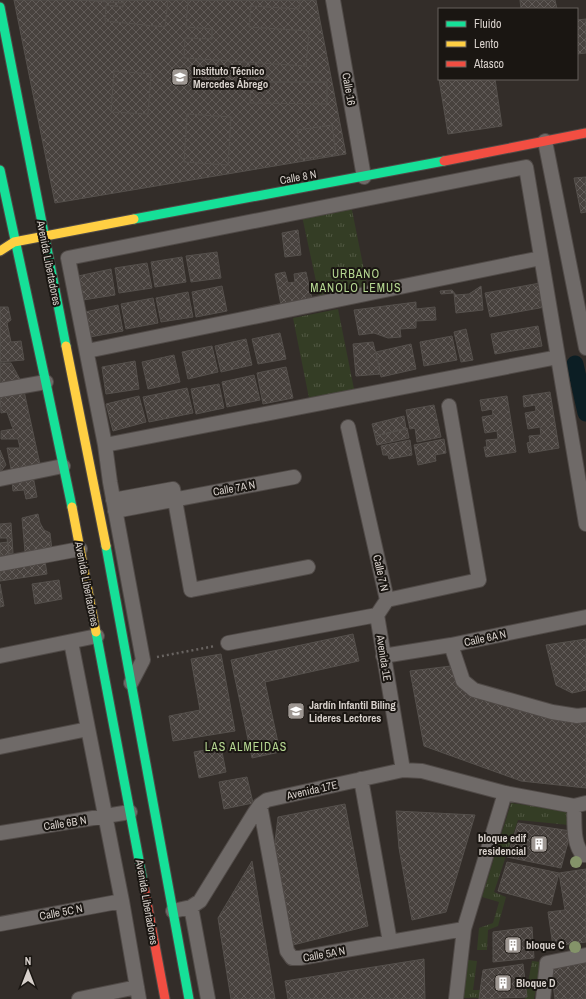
<svg xmlns="http://www.w3.org/2000/svg" width="586" height="999" font-family="'Archivo Narrow',sans-serif">
	<style>
		.grass { fill: url(#grass-tufts) }
		.lines { fill: none; stroke-linecap: round; stroke-linejoin: round }
		.canal { stroke: #0c1e24; stroke-width: 17 }
		.building { fill: url(#building-cross-hatch); stroke: #55504c }
		.street-casing { stroke: #504a47; stroke-width: 16 }
		.fast-casing { stroke: #504a47; stroke-width: 11 }
		.slow-casing { stroke: #504a47; stroke-width: 11 }
		.jam-casing { stroke: #504a47; stroke-width: 11 }
		.path { stroke: #696461; stroke-width: 2.5; stroke-dasharray: 2 3; stroke-linecap: butt }
		.street { stroke: #6f6a68; stroke-width: 14 }
		.fast { stroke: #16e098; stroke-width: 9 }
		.slow { stroke: #ffcf43; stroke-width: 9 }
		.jam { stroke: #f24e42; stroke-width: 9 }
		.tree { fill: #849369 }
		.labels { text-anchor: middle; dominant-baseline: central; stroke-width: 4; stroke-linejoin: round; paint-order: stroke }
		.poi-label { font-size: 11px; font-weight: bold; fill: #d7d0cb; stroke: #1a1612; text-anchor: start }
		.street-label { font-size: 11px; fill: #d7d0cb; stroke: #1a1612 }
		.neighbourhood-label { font-size: 12px; letter-spacing: 1px; fill: #b6d892; stroke: #1a1612 }
	</style>
	<defs>
		<pattern id="grass-tufts" width="24" height="20" patternUnits="userSpaceOnUse"><rect width="24" height="20" fill="#343d25"/><path d="M3 7l-1-3M5 7V3M7 7l1-3M15 17l-1-3M17 17v-4M19 17l1-3" fill="none" stroke="#515843"/></pattern>
		<pattern id="building-cross-hatch" width="8" height="8" patternUnits="userSpaceOnUse"><rect width="8" height="8" fill="#48423e"/><path d="M0 0l8 8M0 8l8-8" fill="none" stroke="#625c59"/></pattern>
	</defs>
	<rect width="100%" height="100%" fill="#332d29"/>
	<path class="grass" d="M351,205L368,290L320,300L302,216Z
		M338,309L355,394L310,403L293,318Z
		M511,803L570,811L569,825L518,820L494,892L506,897L498,926L488,930L487,950H477L479,928L493,923L499,902L482,897Z
		M468,960L477,961L473,990H483V999H478V998H463Z
		M532,961L541,962L534,999H525Z"/>
	<g class="lines">
		<path class="canal" d="M575,364L586,413"/>
	</g>
	<path class="building" d="M14,0H316L346,154L55,203Z
		M81,0H123L122,3Z
		M124,0H168L165,27L105,21L106,5L123,7Z
		M188,0H300L299,9L251,6L249,27L309,31L306,66L184,58L185,38L212,39V29L186,27Z
		M520,0H555L557,9H521Z
		M586,19V53L577,54V20Z
		M114,71L151,74L148,114L111,112Z
		M439,79H495L502,126L448,134Z
		M251,82H327V104L250,103Z
		M187,114L231,117L228,165L184,162Z
		M332,125L336,154L301,159L297,130Z
		M586,177V212L581,213L574,178Z
		M298,230L301,255L285,257L282,233Z
		M217,252L221,278L191,282L186,256Z
		M182,257L186,282L155,287L151,262Z
		M147,263L152,288L119,293L115,268Z
		M111,269L115,295L83,300L78,276Z
		M285,272L288,283L295,282L294,274L306,272L312,299L281,305L275,274Z
		M540,283L545,307L490,317L485,293Z
		M222,286L227,311L196,317L192,292Z
		M481,286L483,310L456,313L454,293L441,294L440,291L452,290L456,295L469,294Z
		M188,292L193,317L161,322L156,298Z
		M153,298L158,323L126,329L121,304Z
		M416,302V309L435,307L436,320L416,321V328L400,329L401,337L388,338L374,333L359,335L354,310Z
		M118,305L123,331L90,337L85,312Z
		M0,307H8L11,320L7,323L11,342L21,341L24,360L0,362Z
		M538,326L542,346L495,354L491,334Z
		M466,329L473,360L461,362L454,332Z
		M280,333L286,359L258,364L252,339Z
		M452,336L457,360L424,366L420,342Z
		M246,339L252,365L221,372L215,346Z
		M373,342L381,374L356,376L353,344Z
		M411,344L416,369L381,377L376,352Z
		M212,346L218,372L188,379L182,352Z
		M174,355L180,382L148,389L142,362Z
		M135,361L139,389L106,394L102,367Z
		M0,363H11L22,383L0,388Z
		M286,367L293,398L263,404L257,373Z
		M254,375L260,400L227,407L222,382Z
		M219,384L224,408L196,414L191,389Z
		M187,388L193,413L149,422L143,397Z
		M24,391L41,469L12,474L7,448H20L18,439H1V431L13,429L7,412L1,413L0,394Z
		M550,392L559,448L529,453L527,443L530,442L529,436L541,435L540,427L528,429L525,413L536,411L535,405L524,407L523,396Z
		M139,396L146,422L113,431L106,404Z
		M507,396L516,452L486,457L484,447H487L486,440L498,439L497,431L485,433L482,417L493,415L492,409L482,411L480,400Z
		M434,405L441,437L417,442L415,428L410,429L406,410Z
		M404,416L406,429L375,436L372,424Z
		M407,428L409,438L377,445L375,436Z
		M444,439L446,453L435,455L436,461L418,465L414,445Z
		M410,440L412,455L389,459L388,455H383L381,446Z
		M0,450L6,465L2,470L0,471Z
		M33,476L37,497L26,499L24,490L13,491L12,481Z
		M38,514L40,523L44,530L50,533L52,550L25,552L22,518Z
		M11,523L13,553L9,554L7,538H0V524Z
		M8,542L9,559H0V543Z
		M45,561L47,574L0,581V568Z
		M59,580L62,599L35,604L32,584Z
		M0,584L4,606L0,607Z
		M353,634L359,661L265,682L280,752L252,758L231,660Z
		M586,639V690L572,693L556,685L546,645Z
		M221,654L235,731L173,741L169,716L200,710L191,659Z
		M451,666L457,683L586,719V788L521,781L424,746L410,671Z
		M221,747L226,772L199,778L194,752Z
		M247,777L253,803L224,809L219,782Z
		M345,804L368,926L293,945L274,850L278,817Z
		M396,811L475,815L446,912L412,920L399,848Z
		M518,823L571,831L561,868L507,857Z
		M252,861L275,999H231L218,918Z
		M507,862L559,873L551,905L498,891Z
		M586,869V942L553,946L548,912L565,910L559,873Z
		M532,927L534,958L493,962V932Z
		M424,959L425,999H288L285,981Z
		M586,962V999H555L551,969Z
		M523,964L527,997L479,999L483,970Z"/>
	<g class="lines">
		<defs>
			<path id="street" d="M333,0L364,177
				M545,141L586,348
				M87,351L541,258
				M0,390L46,382
				M105,445L558,357
				M0,479L63,466
				M113,500L173,489L191,590L308,567
				M115,511L294,477
				M0,564L80,549
				M387,600L479,580L449,406
				M377,615L403,770
				M71,642L122,901L139,999
				M228,643L377,615L387,600L348,427
				M451,645L463,681L474,690L552,712L577,716L586,715
				M0,656L97,636
				M383,656L451,645L586,617
				M131,683L143,660L110,482L105,445L68,258L526,167L586,524
				M0,747L88,729
				M361,779L390,942
				M260,805L287,951L292,958H300L464,929
				M574,806C575,821 572,843 583,855H586
				M0,833L130,812
				M191,907L208,999
				M173,911L191,907L200,901L255,812L260,805L267,800L403,770L422,771L505,793L574,806L586,803
				M0,924L122,901
				M79,999L137,987
				M456,999L464,929L505,793
				M543,999L547,963L586,955"/>
			<path id="fast" d="M0,7L66,346
				M0,170L47,388L72,507
				M134,219L444,161
				M106,546L189,999
				M96,632L143,881"/>
			<path id="slow" d="M0,251L14,242L134,219
				M66,346L106,546
				M72,507L96,632"/>
			<path id="jam" d="M444,161L586,133
				M143,881L165,999"/>
		</defs>
		<use href="#street" class="street-casing"/>
		<use href="#fast" class="fast-casing"/>
		<use href="#slow" class="slow-casing"/>
		<use href="#jam" class="jam-casing"/>
		<path class="path" d="M157,657L215,646"/>
		<use href="#street" class="street"/>
		<use href="#fast" class="fast"/>
		<use href="#slow" class="slow"/>
		<use href="#jam" class="jam"/>
	</g>
	<g class="tree">
		<circle cx="576" cy="862" r="6"/>
		<circle cx="575" cy="947" r="6"/>
	</g>
	<defs>
		<symbol id="school-square" viewBox="-11 -11 22 22"><rect x="-9" y="-9" width="18" height="18" rx="4" fill="#9e9792" stroke="#1a1612"/><path d="M0-5L7-2L0 1L-7-2ZM-4 1L0 2.5L4 1V4Q0 6-4 4Z" fill="#fff"/></symbol>
		<symbol id="building-square" viewBox="-11 -11 22 22"><rect x="-9" y="-9" width="18" height="18" rx="4" fill="#9e9792" stroke="#1a1612"/><path d="M-4-6H4V6H1V3H-1V6H-4ZM-2.5-4.3h1.7v1.8h-1.7ZM.8-4.3h1.7v1.8H.8ZM-2.5-1h1.7V.8h-1.7ZM.8-1h1.7V.8H.8Z" fill="#fff"/></symbol>
	</defs>
	<g fill-rule="evenodd">
		<use href="#school-square" x="170" y="67" width="20" height="20"/>
		<use href="#school-square" x="286" y="701" width="20" height="20"/>
		<use href="#building-square" x="529" y="834" width="20" height="20"/>
		<use href="#building-square" x="503" y="935" width="20" height="20"/>
		<use href="#building-square" x="493" y="973" width="20" height="20"/>
	</g>
	<g class="labels">
		<g class="poi-label">
			<text x="193" y="71">Instituto Técnico<tspan x="193" dy="13">Mercedes Ábrego</tspan></text>
			<text x="309" y="705">Jardín Infantil Biling<tspan x="309" dy="13">Lideres Lectores</tspan></text>
			<text x="526" y="838" text-anchor="end">bloque edif<tspan x="526" dy="13">residencial</tspan></text>
			<text x="526" y="945">bloque C</text>
			<text x="516" y="983">Bloque D</text>
		</g>
		<g class="street-label">
			<text transform="translate(349 89) rotate(80)">Calle 16</text>
			<text transform="translate(298 177) rotate(-10)">Calle 8 N</text>
			<text transform="translate(49 263) rotate(79)">Avenida Libertadores</text>
			<text transform="translate(234 488) rotate(-10)">Calle 7A N</text>
			<text transform="translate(381 573) rotate(77)">Calle 7 N</text>
			<text transform="translate(87 584) rotate(79)">Avenida Libertadores</text>
			<text transform="translate(485 638) rotate(-12)">Calle 6A N</text>
			<text transform="translate(384 658) rotate(81)">Avenida 1E</text>
			<text transform="translate(312 790) rotate(-13)">Avenida 17E</text>
			<text transform="translate(65 823) rotate(-9)">Calle 6B N</text>
			<text transform="translate(147 902) rotate(80)">Avenida Libertadores</text>
			<text transform="translate(61 912) rotate(-11)">Calle 5C N</text>
			<text transform="translate(324 954) rotate(-10)">Calle 5A N</text>
		</g>
		<g class="neighbourhood-label">
			<text x="356" y="274">URBANO<tspan x="356" dy="14">MANOLO LEMUS</tspan></text>
			<text x="246" y="747">LAS ALMEIDAS</text>
		</g>
	</g>
	<rect x="438" y="8" width="140" height="72" fill="#1a1612" stroke="#66605c"/>
	<rect x="446" y="21" width="20" height="6" fill="#16e098" stroke="#66605c"/>
	<text x="474" y="28" font-size="12" fill="#d7d0cb">Fluido</text>
	<rect x="446" y="41" width="20" height="6" fill="#ffcf43" stroke="#66605c"/>
	<text x="474" y="48" font-size="12" fill="#d7d0cb">Lento</text>
	<rect x="446" y="61" width="20" height="6" fill="#f24e42" stroke="#66605c"/>
	<text x="474" y="68" font-size="12" fill="#d7d0cb">Atasco</text>
	<g transform="translate(28 971)" stroke="#1a1612" stroke-width="3" paint-order="stroke">
	<path d="M0-3L7 15L0 10L-7 15Z" fill="#d7d0cb"/>
	<text y="-6" font-size="11" font-weight="bold" text-anchor="middle" fill="#d7d0cb">N</text>
	</g>
</svg>
